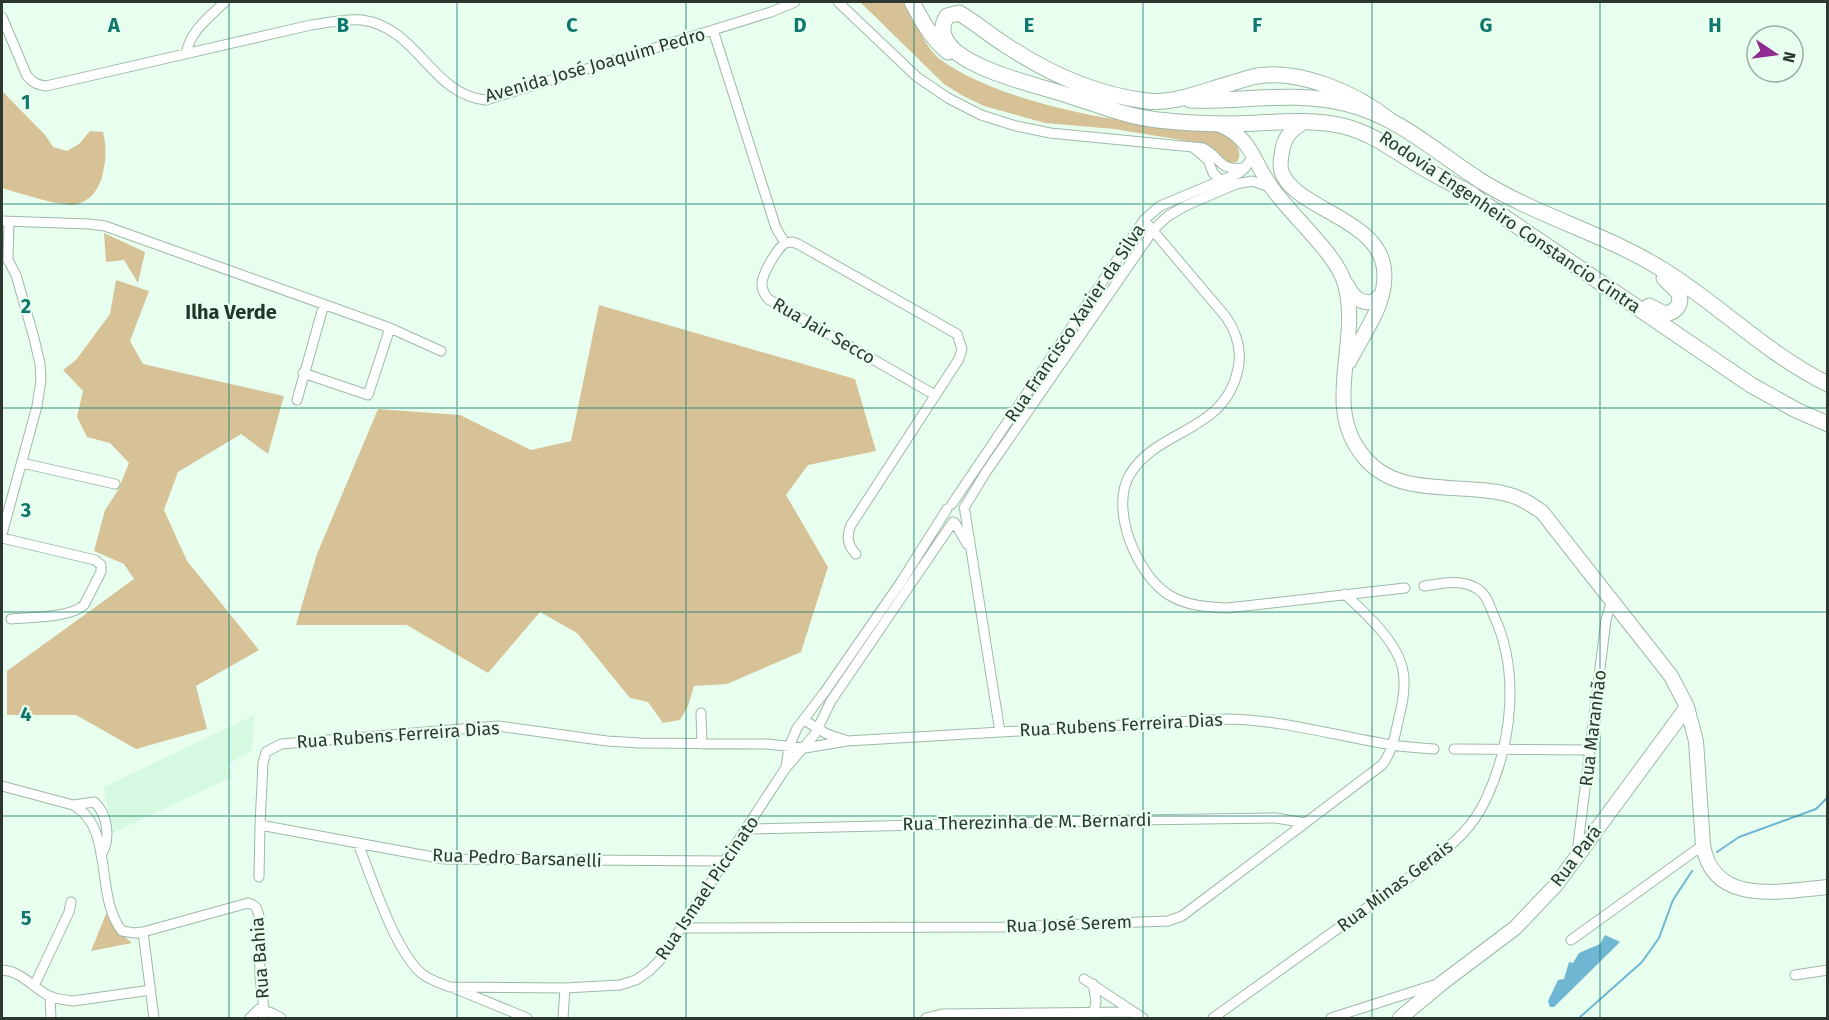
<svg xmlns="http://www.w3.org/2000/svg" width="1829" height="1020" font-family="'Fira Sans',sans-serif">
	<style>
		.built { fill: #d5f9e1 }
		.green { fill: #d6c296 }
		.water { fill: #6fb6d2 }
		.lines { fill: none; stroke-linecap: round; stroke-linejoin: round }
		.stream { stroke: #6fb6d2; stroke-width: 2 }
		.street-casing { stroke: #9eb9a7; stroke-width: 11 }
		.secondary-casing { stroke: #9eb9a7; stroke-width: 16 }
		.primary-casing { stroke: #9eb9a7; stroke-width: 17 }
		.street { stroke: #fff; stroke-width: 9 }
		.secondary { stroke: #fff; stroke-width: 14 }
		.primary { stroke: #fff; stroke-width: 15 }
		.grid { fill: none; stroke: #0f766e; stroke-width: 1.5; stroke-opacity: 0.55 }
		.labels { text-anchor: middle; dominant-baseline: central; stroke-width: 4.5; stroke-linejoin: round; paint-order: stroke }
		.street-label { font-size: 18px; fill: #2c3730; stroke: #e8ffef }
		.neighbourhood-label { font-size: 20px; font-weight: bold; fill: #1f3628; stroke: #e8ffef }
		.grid-label { font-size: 20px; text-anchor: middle; font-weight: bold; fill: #0f766e; stroke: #e8ffef; stroke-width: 4.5; stroke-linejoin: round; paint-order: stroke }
	</style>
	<rect width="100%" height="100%" fill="#e8ffef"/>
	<path class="built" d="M254,715L252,750L229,764L232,777L112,833L104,787Z"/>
	<path class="green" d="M860,2H905C915,20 924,47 941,60C988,94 1079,116 1137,122C1157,124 1177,126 1196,128C1203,129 1212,129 1219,131C1231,134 1245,150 1237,162L1229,163L1200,143L1114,129L1045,123L984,106L963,96L944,84Z
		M2,91L46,136L53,147L67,151L79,144L90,131L103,132C107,149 106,161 102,177C98,191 89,202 74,205C64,207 15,192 2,188Z
		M104,233L145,252L138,283L124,260L106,262Z
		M116,280L149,291L130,341L143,364L284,396L268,454L241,434L178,472L164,510L187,561L259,650L196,686L207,729L136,749L76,715H7V671L134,579L124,564L94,551L105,510L118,490L129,463L110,443L87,437L77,417L83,391L63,370L76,360L110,314Z
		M599,305L855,379L876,451L808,465L786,495L828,567L801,652L727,684L694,686L688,706L680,720L663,723L648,702L630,698L577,633L540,612L488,673L407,625H296L317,554L378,409L460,415L531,450L571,441Z
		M108,909L117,930L132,943L91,951Z"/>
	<path class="water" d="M1605,935L1620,942L1554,1007H1550L1548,1001L1558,980L1564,979L1569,962L1573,963L1579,953L1600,944Z"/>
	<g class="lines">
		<path class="stream" d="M1717,852L1739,837L1816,809L1828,797
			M1579,1018L1642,962L1659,938L1673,900L1692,871"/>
		<defs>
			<path id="street" d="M838,2L917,77L948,98L981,115L1016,126L1050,133L1203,148C1221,156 1217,171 1243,168
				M2,17L27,76C33,83 38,85 46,86L311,25C327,23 346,18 362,20C419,28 431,95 486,100L771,12L795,2
				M713,30L776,228L785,243
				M186,54C190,31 209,17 225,2
				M1194,148L1208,160L1213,173L1224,184
				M1144,220L1226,317C1237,333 1242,350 1238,369C1225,433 1158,428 1130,474C1109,509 1137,575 1169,595C1187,606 1207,607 1227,608L1405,588
				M2,221L89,224L105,226L390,328L441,351
				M785,243L792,242L798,244L957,334L962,349L959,359L851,525C846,536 848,546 856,554
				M785,243C777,249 761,275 762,285C762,291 765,295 768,299L935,395
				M303,373L368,395L390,328
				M297,400L324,304
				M22,463L115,484
				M952,504L1144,220L1160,206L1239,173L1245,168L1254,154
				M964,508L986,472L1154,229L1168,216L1185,206L1236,184L1252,181L1270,187
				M965,512L1000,732
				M955,523L967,544
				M2,534L37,406L41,380L40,364L34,338L16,275L8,260L9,222
				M2,538L95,560L101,565V572L84,605C70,618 30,617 11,619
				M701,713L702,744
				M804,720L827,734L845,740
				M1454,749L1590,750
				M786,767L789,747L797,728L824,693L901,582L947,509
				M2,786L73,805C115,827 94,897 122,931L135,933L143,932L248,903C256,905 257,908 259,916L260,977L264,1010L263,1018
				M73,805L94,802C108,814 111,840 101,855
				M748,829L1137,820L1276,818L1305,823
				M358,844C372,878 394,949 421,973C429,980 440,983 450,987L565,988L620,985L636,980L649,971L660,960L785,769L815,734L831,701L953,522
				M1577,853L1606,620L1612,600
				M725,861L444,859L260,825L263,763L266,752L281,744L498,726L607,741L640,743L767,744L805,748L847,741L1226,719C1285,720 1335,736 1392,745C1406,747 1420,748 1434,749
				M259,877L260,825
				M681,928L1003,927L1168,921L1182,916L1382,765C1393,751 1395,735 1399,717C1403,702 1406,687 1403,671C1398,642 1365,613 1345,594
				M143,932L154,1018
				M1571,940L1703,845
				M2,970C21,971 32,987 49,996C56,999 65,1000 73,1001L151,990
				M1795,975L1828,970
				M1084,979L1143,1018
				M1093,984L1096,1001L1094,1012
				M34,986L69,912L71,902
				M454,988L527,1018
				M50,996L51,1018
				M250,1018L259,1009L272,1013L281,1018
				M563,1018L565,988
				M926,1018L942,1014L1133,1012
				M1213,1018L1432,861C1454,843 1474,826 1486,799C1512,744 1520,672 1494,616C1489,604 1486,592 1474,587C1458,579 1440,584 1424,586
				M1331,1018L1437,984"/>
			<path id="secondary" d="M1306,121C1293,128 1284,136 1282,152C1281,157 1280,164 1281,170C1292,209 1378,217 1384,269C1388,304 1363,333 1349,362
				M1218,124C1253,138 1252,161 1272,188C1290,214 1335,253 1344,281C1363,340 1320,405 1364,457C1399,500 1463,481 1510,495C1522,498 1532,505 1542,512L1671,676L1687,707L1696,741L1703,845C1713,907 1782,891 1828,887
				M1347,285C1353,296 1359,304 1373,302L1382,294
				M1400,1018L1442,983L1515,928L1556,885L1687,707"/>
			<path id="primary" d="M912,2C922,21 931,38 948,52
				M1190,100C1243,102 1295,90 1348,104C1399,117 1437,153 1481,181C1537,216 1603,233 1660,268C1718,303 1766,354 1828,384
				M1388,119C1355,93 1300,69 1257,76C1247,78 1236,82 1226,85C1202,92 1173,104 1147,101C1096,95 1046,72 1004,44C988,34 975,22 959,13L947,16C938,30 945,42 956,52C984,74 1037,85 1070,96C1100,105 1127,117 1158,120C1183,123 1209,124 1235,124C1272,123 1307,118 1343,126C1372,133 1395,151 1420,166C1437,176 1454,185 1472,194
				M1463,189L1751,385L1796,410L1828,424
				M1649,306L1665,314C1676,312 1682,305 1679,293L1664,278"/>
		</defs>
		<use href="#street" class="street-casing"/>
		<use href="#secondary" class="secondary-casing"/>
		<use href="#primary" class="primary-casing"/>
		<use href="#street" class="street"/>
		<use href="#secondary" class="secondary"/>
		<use href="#primary" class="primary"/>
	</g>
	<path class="grid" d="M229,2V1018M457,2V1018M686,2V1018M914,2V1018M1143,2V1018M1372,2V1018M1600,2V1018M2,204H1828M2,408H1828M2,612H1828M2,816H1828"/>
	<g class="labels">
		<g class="street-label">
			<text transform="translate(595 65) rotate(-16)">Avenida José Joaquim Pedro</text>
			<text transform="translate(1510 222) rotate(34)">Rodovia Engenheiro Constancio Cintra</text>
			<text transform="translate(1075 323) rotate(-56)">Rua Francisco Xavier da Silva</text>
			<text transform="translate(824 331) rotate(30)">Rua Jair Secco</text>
			<text transform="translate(1121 725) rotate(-3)">Rua Rubens Ferreira Dias</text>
			<text transform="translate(1593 728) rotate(-83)">Rua Maranhão</text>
			<text transform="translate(398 735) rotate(-4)">Rua Rubens Ferreira Dias</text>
			<text transform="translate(1027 822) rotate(-1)">Rua Therezinha de M. Bernardi</text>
			<text transform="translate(1576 856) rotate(-53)">Rua Pará</text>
			<text transform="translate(517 858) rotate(2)">Rua Pedro Barsanelli</text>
			<text transform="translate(1395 886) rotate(-37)">Rua Minas Gerais</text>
			<text transform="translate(707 888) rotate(-56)">Rua Ismael Piccinato</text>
			<text transform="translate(1069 924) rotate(-2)">Rua José Serem</text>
			<text transform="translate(260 958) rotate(-94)">Rua Bahia</text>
		</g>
		<g class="neighbourhood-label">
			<text x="231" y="312">Ilha Verde</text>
		</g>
	</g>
	<g class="grid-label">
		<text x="114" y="32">A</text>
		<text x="343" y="32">B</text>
		<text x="572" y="32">C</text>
		<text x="800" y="32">D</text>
		<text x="1029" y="32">E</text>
		<text x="1257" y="32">F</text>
		<text x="1486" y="32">G</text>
		<text x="1715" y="32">H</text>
		<text x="26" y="109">1</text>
		<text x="26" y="313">2</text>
		<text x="26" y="517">3</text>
		<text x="26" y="721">4</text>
		<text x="26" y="925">5</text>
	</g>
	<rect width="1829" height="1020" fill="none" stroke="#2c3730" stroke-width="6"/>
	<g transform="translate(1775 54) rotate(103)"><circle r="28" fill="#e8ffef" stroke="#9dafa3" stroke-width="1.5"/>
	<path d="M0-4.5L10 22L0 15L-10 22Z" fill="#8f2a91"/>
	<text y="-9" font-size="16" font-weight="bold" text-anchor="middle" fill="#2c3730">N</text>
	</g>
</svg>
